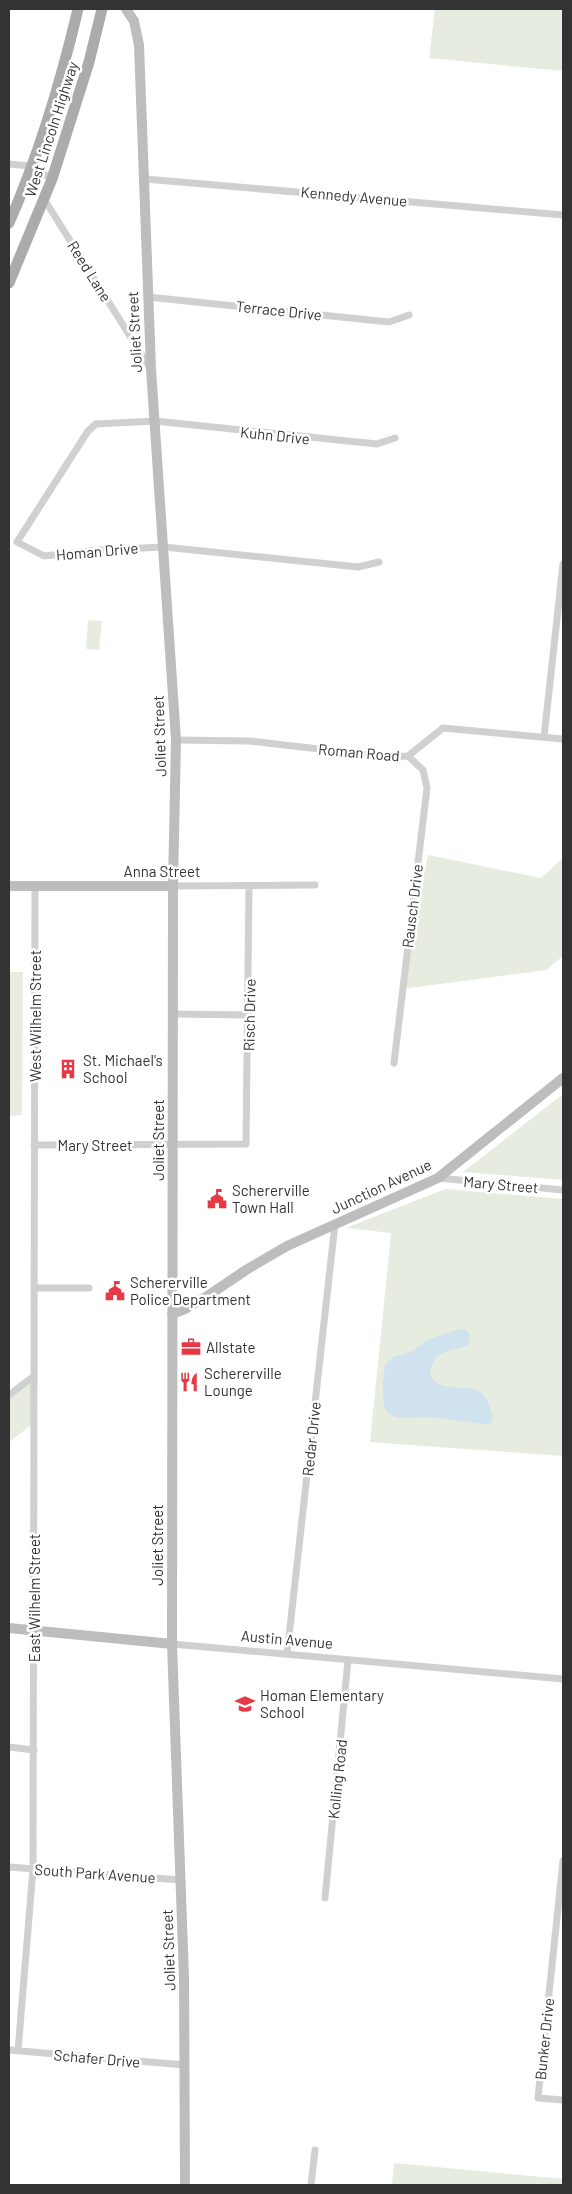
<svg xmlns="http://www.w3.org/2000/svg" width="572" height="2194" font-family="Barlow,sans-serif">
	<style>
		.green { fill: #e6ecdf }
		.water { fill: #cfe2ee }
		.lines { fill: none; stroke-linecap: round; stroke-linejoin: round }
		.street { stroke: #d0d0d0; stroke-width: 7 }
		.secondary { stroke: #bdbdbd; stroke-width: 10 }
		.primary { stroke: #ababab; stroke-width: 11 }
		.labels { text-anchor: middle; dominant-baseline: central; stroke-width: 5; stroke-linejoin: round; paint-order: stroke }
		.street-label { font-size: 15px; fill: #333; stroke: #fff }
		.poi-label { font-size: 15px; fill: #333; stroke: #fff; text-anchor: start }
	</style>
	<rect width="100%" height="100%" fill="#fff"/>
	<path class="green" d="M435,9H563V71L429,58Z
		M88,620L102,621L99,650L86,649Z
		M428,855L541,878L563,858V956L546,970L402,989Z
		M9,972H23L22,1115L9,1116Z
		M563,1094V1180L463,1172Z
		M445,1189L563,1199V1456L370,1442L391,1233L346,1228Z
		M34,1376V1423L9,1442V1392Z
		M394,2163L563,2179V2185H392Z"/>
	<path class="water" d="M459,1329C471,1329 471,1337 467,1346C447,1352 433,1350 430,1375C441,1397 471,1379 485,1396C489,1401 491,1412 493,1418L491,1423L482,1424C463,1421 443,1418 424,1417C413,1417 398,1421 389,1414C380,1407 383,1376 385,1365L393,1357L411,1352L427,1340Z"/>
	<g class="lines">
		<path class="street" d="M9,164L31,166L52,179
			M145,179L563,215
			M44,199L150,368
			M148,297L389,322L409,315
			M379,562L358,567L164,547L99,550L44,556L17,542L88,431L96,424L155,421L377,444L395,438
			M544,737L563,564
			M176,740L249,741L388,757L408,756L443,728L563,739
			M173,886L315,885
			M173,1014L249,1015
			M394,1063L427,788L423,770L408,756
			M34,1145L246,1144L249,886
			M438,1178L563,1190
			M34,1288H89
			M9,1395L34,1376
			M172,1644L563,1679
			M287,1654L335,1224
			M9,1747L34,1750
			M563,1861L538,2098L563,2100
			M9,1867L180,1880
			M325,1898L348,1660
			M9,2050L185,2065
			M18,2051L33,1869L35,887
			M311,2185L315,2150"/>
		<path class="secondary" d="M126,9L134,21L139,45L151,369L176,740L173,886L172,1644L184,1978L185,2185
			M9,886H173
			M172,1314L185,1309L209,1295L246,1270L287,1246L438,1178L563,1078
			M9,1628L172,1644"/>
		<path class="primary" d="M9,223C39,155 61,81 78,9
			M9,283L52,179L89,62L102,9"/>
	</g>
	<defs>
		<symbol id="building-bare" viewBox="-9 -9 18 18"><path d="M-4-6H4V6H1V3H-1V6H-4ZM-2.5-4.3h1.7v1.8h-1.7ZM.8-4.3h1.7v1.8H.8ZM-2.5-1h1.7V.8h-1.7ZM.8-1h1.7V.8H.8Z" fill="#e63946" stroke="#fff" stroke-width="2.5" paint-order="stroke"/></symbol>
		<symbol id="civic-bare" viewBox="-9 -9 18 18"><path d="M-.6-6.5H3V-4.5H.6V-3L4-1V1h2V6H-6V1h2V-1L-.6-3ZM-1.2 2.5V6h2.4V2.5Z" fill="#e63946" stroke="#fff" stroke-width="2.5" paint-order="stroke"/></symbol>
		<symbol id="office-bare" viewBox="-9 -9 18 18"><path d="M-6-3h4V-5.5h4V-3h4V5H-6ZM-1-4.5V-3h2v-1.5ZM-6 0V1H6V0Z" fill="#e63946" stroke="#fff" stroke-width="2.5" paint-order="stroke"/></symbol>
		<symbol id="restaurant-bare" viewBox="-9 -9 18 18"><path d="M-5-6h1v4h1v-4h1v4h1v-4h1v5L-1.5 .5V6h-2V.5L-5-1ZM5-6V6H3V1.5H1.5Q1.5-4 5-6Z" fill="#e63946" stroke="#fff" stroke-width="2.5" paint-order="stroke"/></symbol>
		<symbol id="school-bare" viewBox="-9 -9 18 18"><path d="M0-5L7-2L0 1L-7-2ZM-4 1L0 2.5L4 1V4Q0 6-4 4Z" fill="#e63946" stroke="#fff" stroke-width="2.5" paint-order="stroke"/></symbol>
	</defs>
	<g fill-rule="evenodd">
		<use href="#building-bare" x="54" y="1055" width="28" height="28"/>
		<use href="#civic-bare" x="203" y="1185" width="28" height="28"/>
		<use href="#civic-bare" x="101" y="1277" width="28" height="28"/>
		<use href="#office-bare" x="177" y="1333" width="28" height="28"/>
		<use href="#restaurant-bare" x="175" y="1368" width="28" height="28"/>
		<use href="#school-bare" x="231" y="1690" width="28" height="28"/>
	</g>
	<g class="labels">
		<g class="street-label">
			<text transform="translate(51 129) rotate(-72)">West Lincoln Highway</text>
			<text transform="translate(354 196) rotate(5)">Kennedy Avenue</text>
			<text transform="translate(90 271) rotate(58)">Reed Lane</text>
			<text transform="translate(279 310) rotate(6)">Terrace Drive</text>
			<text transform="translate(134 332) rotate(-93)">Joliet Street</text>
			<text transform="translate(275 435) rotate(6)">Kuhn Drive</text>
			<text transform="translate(97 551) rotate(-5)">Homan Drive</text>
			<text transform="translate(159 736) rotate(-92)">Joliet Street</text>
			<text transform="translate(359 752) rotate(5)">Roman Road</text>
			<text x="162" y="871">Anna Street</text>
			<text transform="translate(412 906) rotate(-83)">Rausch Drive</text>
			<text transform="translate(249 1015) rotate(-89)">Risch Drive</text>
			<text transform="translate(35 1016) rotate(-90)">West Wilhelm Street</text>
			<text transform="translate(158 1140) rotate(-90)">Joliet Street</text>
			<text x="95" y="1145">Mary Street</text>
			<text transform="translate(501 1184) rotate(5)">Mary Street</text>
			<text transform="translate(381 1186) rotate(-25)">Junction Avenue</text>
			<text transform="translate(311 1439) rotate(-84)">Redar Drive</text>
			<text transform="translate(157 1545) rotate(-90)">Joliet Street</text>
			<text transform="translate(34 1598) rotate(-90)">East Wilhelm Street</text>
			<text transform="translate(287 1639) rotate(5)">Austin Avenue</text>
			<text transform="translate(337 1779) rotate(-84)">Kolling Road</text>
			<text transform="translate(95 1873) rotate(4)">South Park Avenue</text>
			<text transform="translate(168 1950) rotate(-92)">Joliet Street</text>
			<text transform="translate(544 2039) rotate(-84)">Bunker Drive</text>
			<text transform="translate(97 2058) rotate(5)">Schafer Drive</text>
		</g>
		<g class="poi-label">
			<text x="83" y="1060">St. Michael's<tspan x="83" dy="17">School</tspan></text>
			<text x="232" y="1190">Schererville<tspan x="232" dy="17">Town Hall</tspan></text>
			<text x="130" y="1282">Schererville<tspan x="130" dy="17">Police Department</tspan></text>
			<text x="206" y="1347">Allstate</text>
			<text x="204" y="1373">Schererville<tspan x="204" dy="17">Lounge</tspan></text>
			<text x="260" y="1695">Homan Elementary<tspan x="260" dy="17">School</tspan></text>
		</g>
	</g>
	<rect width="572" height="2194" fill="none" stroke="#333333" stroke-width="20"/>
</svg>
